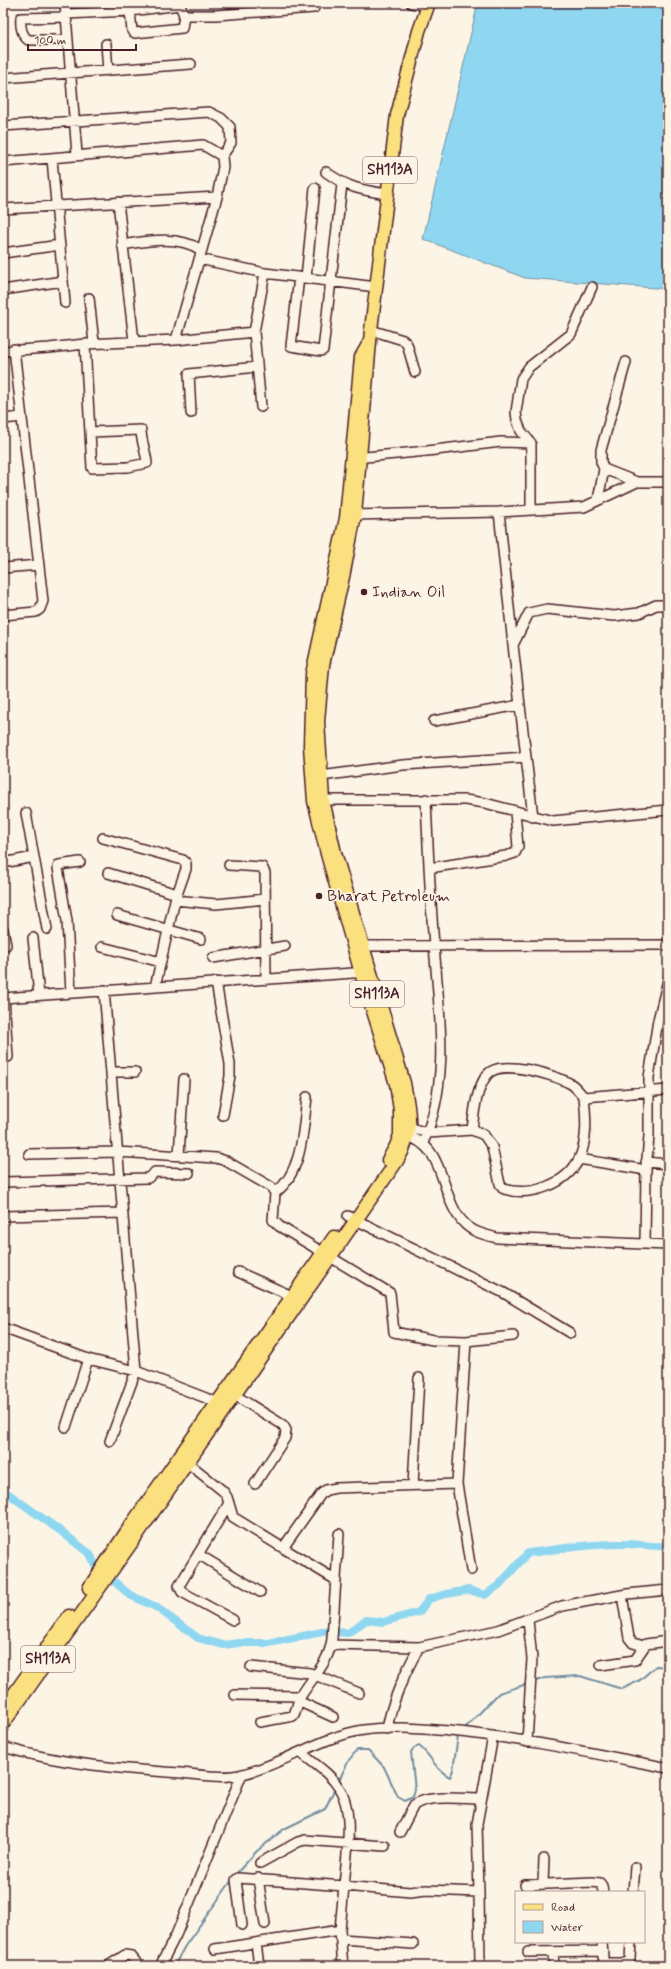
<svg xmlns="http://www.w3.org/2000/svg" width="671" height="1969" font-family="Mynerve,sans-serif">
	<style>
		.water { fill: #8fd7f1; stroke: #738da2 }
		.lines { fill: none; stroke-linecap: round; stroke-linejoin: round }
		.stream { stroke: #738da2; stroke-width: 2 }
		.canal { stroke: #8fd7f1; stroke-width: 8 }
		.minor-casing { stroke: #4a1f2b; stroke-width: 12 }
		.major-casing { stroke: #4a1f2b; stroke-width: 15 }
		.minor { stroke: #fcf5e5; stroke-width: 9 }
		.major { stroke: #fbe080; stroke-width: 12 }
		.poi-dot { fill: #4a1f2b; stroke: #fcf5e5; stroke-width: 1.5 }
		.labels { text-anchor: middle; dominant-baseline: central; stroke-width: 3.5; stroke-linejoin: round; paint-order: stroke }
		.shield { fill: #fcf5e5; stroke: #7f5f63; stroke-width: 1 }
		.shield-label { font-size: 15px; font-weight: bold; fill: #4a1f2b }
		.poi-label { font-size: 16px; fill: #4a1f2b; stroke: #fcf5e5; text-anchor: start }
	</style>
	<rect width="100%" height="100%" fill="#fcf5e5"/>
	<filter id="ink" filterUnits="userSpaceOnUse"><feTurbulence type="fractalNoise" baseFrequency=".025" numOctaves="2"/><feDisplacementMap in="SourceGraphic" scale="8" xChannelSelector="R" yChannelSelector="G"/><feConvolveMatrix kernelMatrix="1 2 1 2 8 2 1 2 1" color-interpolation-filters="sRGB"/></filter>
	<g filter="url(#ink)">
		<path class="water" d="M478,3H668V289L525,278L423,239Z"/>
		<g class="lines">
			<path class="stream" d="M533,1682L545,1678L580,1676L622,1689L640,1680L656,1666L668,1667
				M466,1727L499,1693L527,1684
				M338,1782L349,1760L357,1750H368L384,1767L398,1797L405,1801L413,1797L415,1790L411,1752L414,1748L419,1746C432,1756 435,1770 450,1777L453,1770L458,1736
				M236,1874L257,1851L284,1829L325,1809L335,1788
				M174,1966L185,1946L232,1880"/>
			<path class="canal" d="M3,1490L62,1532L90,1554L95,1565L130,1595L156,1607L198,1638L223,1645L239,1643H269L327,1631L348,1633L366,1620L383,1622L419,1612L429,1599L446,1594L469,1590L485,1595L499,1585L528,1553C560,1549 593,1543 625,1544C640,1544 653,1547 668,1546"/>
			<defs>
				<path id="minor" d="M65,3L77,154
					M411,3L428,6
					M130,11L132,31L135,33L182,28L184,15
					M66,14L130,11L180,5L184,15H216L314,8V3
					M66,17L21,18C20,26 22,35 28,40H68
					M106,44L108,71
					M3,78L191,64
					M3,126L209,112L221,118L230,127L231,143L222,156
					M52,159L65,303
					M3,162L203,145L222,156L223,167L217,197L176,340
					M326,172C348,188 361,190 387,194
					M118,202L134,341
					M3,209L217,197
					M122,245C147,241 178,235 201,250
					M3,253L60,245
					M199,259L265,273L376,287
					M299,277L291,346L321,351L323,350L342,184
					M306,278L315,188
					M3,290L63,281
					M89,298L94,343
					M371,330L403,340L407,344L415,372
					M254,332L261,407
					M85,344L92,468L128,467L147,463C146,451 141,441 141,430L90,432
					M3,351L49,348L85,344L176,340L254,332L265,273
					M626,362L601,450V462L604,469L637,482
					M191,413L189,374L257,367
					M3,419L22,417
					M355,458L427,451L501,442L531,443
					M598,500L604,469
					M531,509V443L521,431L517,420L516,412L521,379L529,367L571,334L592,287
					M499,512L513,645
					M350,515L499,512L584,507L637,482H668
					M3,568L39,565
					M3,615L36,612L40,609L43,601L14,349
					M434,721L519,705
					M321,776L403,765L526,757
					M317,800H465L485,803L553,821L668,810
					M26,813L47,929
					M533,817L513,645L529,613L547,609L614,616L639,613L656,605H668
					M103,838L183,860L186,863V869L175,900L155,987
					M3,863L34,857
					M229,865L262,867L265,873L266,980
					M429,868L506,856L515,853L518,847L515,812
					M108,873L177,894
					M175,900L216,904L265,899
					M117,915L201,939
					M3,929L6,945
					M33,938L39,995
					M363,946L668,945
					M102,947L161,962
					M213,958L285,946
					M216,982L230,1064V1076L223,1115
					M104,990L136,1371L224,1405
					M71,993L67,921L58,868L59,865L80,862
					M3,998L367,972
					M4,998L8,1057
					M111,1072H135
					M403,1126L428,1133L472,1130L484,1135L492,1147L500,1184L504,1189C530,1197 566,1185 579,1159C588,1140 586,1116 584,1097L668,1090
					M472,1130C474,1113 476,1089 487,1075C500,1058 556,1075 571,1084C576,1087 580,1093 584,1097
					M403,1135C448,1144 438,1197 464,1223C472,1232 485,1235 497,1238L668,1245
					M423,1143C451,1079 439,1013 434,945C430,897 428,848 426,799
					M29,1154L117,1152L216,1158L226,1161L271,1187L275,1193L273,1220L279,1226L390,1293L394,1332L433,1340L466,1341L457,1484L336,1488L326,1490L321,1494L283,1548L233,1517L227,1497L223,1491L183,1459
					M179,1155L184,1079
					M579,1159L646,1170L645,1244
					M646,1162L668,1164
					M646,1170L649,1136V1077L658,1020L668,980
					M5,1182L148,1178L155,1172L189,1173
					M275,1193C303,1172 303,1129 307,1097
					M3,1216L123,1213
					M348,1216L504,1293L570,1333
					M238,1272L292,1296
					M3,1328L88,1359L136,1371L110,1441
					M466,1341L513,1336
					M233,1394L283,1425L286,1430L285,1438L255,1484
					M66,1427L88,1359
					M457,1484L471,1570
					M413,1485L419,1378
					M229,1503L179,1586L182,1592L233,1620
					M283,1548L336,1580
					M198,1554L260,1592
					M622,1595L629,1638L633,1643L644,1646
					M331,1645L419,1647L498,1630L562,1606L627,1594L668,1590
					M601,1665L635,1660L646,1644L668,1641
					M251,1667L310,1673L359,1693
					M235,1695L300,1696
					M298,1701L333,1717
					M260,1722L293,1716C297,1710 297,1702 301,1696C313,1676 329,1663 332,1639L339,1534
					M387,1729C392,1700 405,1673 419,1647
					M527,1742L532,1659L528,1620
					M3,1747C61,1764 121,1769 181,1773C201,1775 223,1779 243,1774C284,1764 322,1736 364,1730C392,1726 422,1729 449,1731C523,1738 596,1754 668,1768
					M400,1832L414,1805C429,1794 463,1799 481,1799
					M260,1863L298,1842L305,1840L385,1846
					M258,1878L265,1924
					M543,1884L544,1859
					M525,1885L592,1882L600,1883L602,1886L603,1892
					M479,1892L477,1824L493,1736
					M633,1892L635,1867
					M242,1925L236,1880L238,1878L344,1886C346,1858 355,1812 339,1788C330,1773 313,1763 300,1752
					M341,1939L413,1944
					M602,1942L603,1957
					M256,1943L259,1966
					M215,1949L340,1930
					M528,1952L603,1951
					M553,1952L554,1966
					M603,1963H627L630,1959L631,1942
					M108,1966L125,1955L131,1956L139,1966
					M160,1966L176,1935L242,1774
					M343,1966L340,1930L344,1886L410,1892L426,1890L479,1892L480,1966"/>
				<path id="major" d="M369,343L361,357L346,518L312,674L310,746L314,801L327,854L361,973L396,1084L400,1110V1135L396,1146L388,1160
					M89,1588L131,1525L334,1237
					M3,1709L69,1616
					M3,1724L140,1531L397,1161C414,1134 410,1113 404,1083L335,853L323,800L318,721L323,665L343,577L355,515L371,330L397,115L419,31L429,3"/>
			</defs>
			<use href="#minor" class="minor-casing"/>
			<use href="#major" class="major-casing"/>
			<use href="#minor" class="minor"/>
			<use href="#major" class="major"/>
		</g>
	</g>
	<g class="poi-dot">
		<circle cx="364" cy="592" r="4"/>
		<circle cx="319" cy="896" r="4"/>
	</g>
	<g class="labels">
		<g class="shield">
			<rect x="363" y="157" width="54" height="26" rx="3"/>
			<rect x="350" y="981" width="54" height="26" rx="3"/>
			<rect x="21" y="1646" width="54" height="26" rx="3"/>
		</g>
		<g class="shield-label">
			<text x="390" y="170">SH113A</text>
			<text x="377" y="994">SH113A</text>
			<text x="48" y="1659">SH113A</text>
		</g>
		<g class="poi-label">
			<text x="372" y="592">Indian Oil</text>
			<text x="327" y="896">Bharat Petroleum</text>
		</g>
	</g>
	<rect width="671" height="1969" fill="none" stroke="#fcf5e5" stroke-width="16"/>
	<rect x="8" y="8" width="655" height="1953" fill="none" stroke="#4a1f2b" stroke-width="1.5" filter="url(#ink)"/>
	<rect x="515" y="1891" width="130" height="52" fill="#fcf5e5" stroke="#b59f9b"/>
	<rect x="523" y="1904" width="20" height="6" fill="#fbe080" stroke="#b59f9b"/>
	<text x="551" y="1911" font-size="12" fill="#4a1f2b">Road</text>
	<rect x="523" y="1921" width="20" height="12" fill="#8fd7f1" stroke="#b59f9b"/>
	<text x="551" y="1931" font-size="12" fill="#4a1f2b">Water</text>
	<path d="M28 44v6h108v-6" fill="none" stroke="#4a1f2b" stroke-width="2"/>
	<text x="34" y="44" font-size="12" fill="#4a1f2b" stroke="#fcf5e5" stroke-width="3" paint-order="stroke">100 m</text>
</svg>
